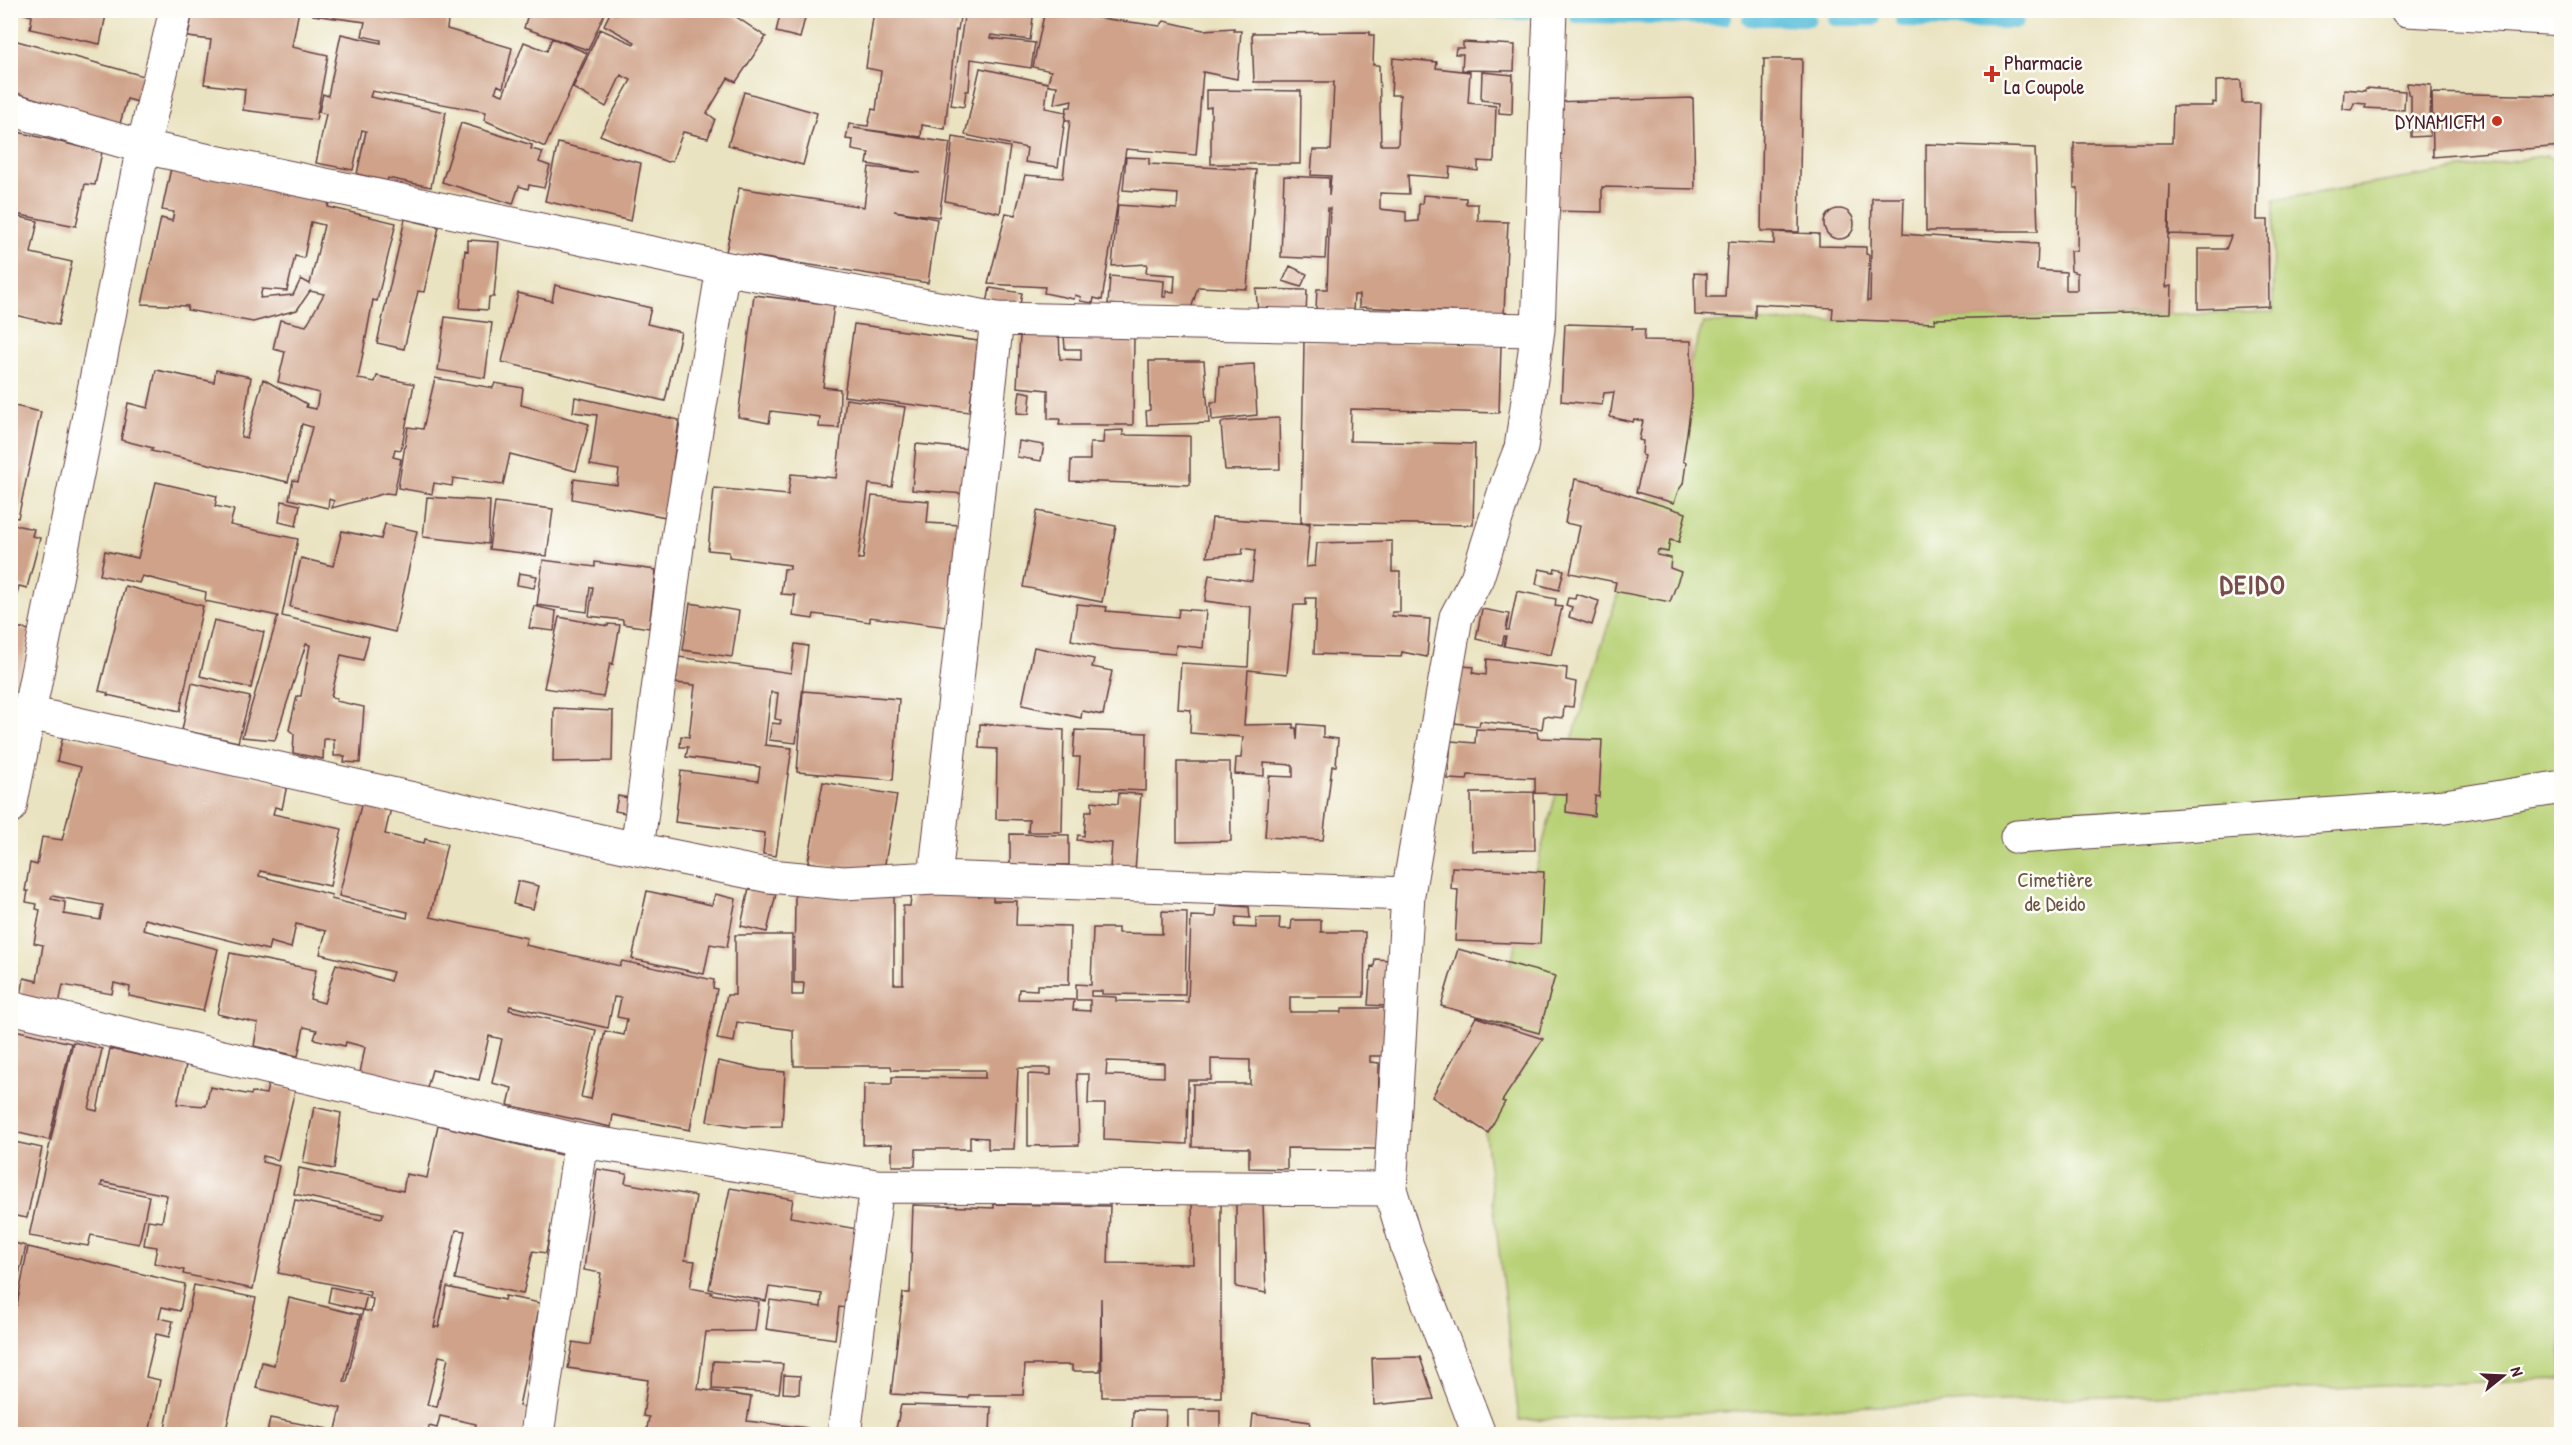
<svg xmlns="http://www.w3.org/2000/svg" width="2572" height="1445" font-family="'Patrick Hand',sans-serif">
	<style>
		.green { fill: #b8d176; stroke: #817850; stroke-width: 1.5 }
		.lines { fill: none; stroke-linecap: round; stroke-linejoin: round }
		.stream { stroke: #5dc0db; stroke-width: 14 }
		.building { fill: #cfa289; fill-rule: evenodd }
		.minor-casing { stroke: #623c42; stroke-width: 35 }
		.major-casing { stroke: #623c42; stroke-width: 35 }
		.minor { stroke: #fff; stroke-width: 33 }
		.major { stroke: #fff; stroke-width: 33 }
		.poi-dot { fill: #c8321e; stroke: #fdfcf7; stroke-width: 2 }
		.labels { text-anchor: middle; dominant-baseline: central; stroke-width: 5; stroke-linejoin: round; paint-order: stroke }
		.poi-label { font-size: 21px; fill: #4a1f2b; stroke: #fdfcf7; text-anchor: start }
		.park-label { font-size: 21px; fill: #6b5442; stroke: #fdfcf7 }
		.district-label { font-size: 27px; font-weight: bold; letter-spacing: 1.5px; fill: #794d4c; stroke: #fdfcf7 }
	</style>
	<rect width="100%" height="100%" fill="#fdfcf7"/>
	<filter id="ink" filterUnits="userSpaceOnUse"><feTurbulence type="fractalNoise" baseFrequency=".0167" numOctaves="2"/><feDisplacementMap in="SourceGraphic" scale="12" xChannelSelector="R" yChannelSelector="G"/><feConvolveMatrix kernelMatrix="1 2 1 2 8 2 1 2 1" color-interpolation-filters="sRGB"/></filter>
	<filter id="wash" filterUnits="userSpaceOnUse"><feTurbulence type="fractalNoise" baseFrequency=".008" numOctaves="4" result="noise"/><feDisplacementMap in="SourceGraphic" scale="24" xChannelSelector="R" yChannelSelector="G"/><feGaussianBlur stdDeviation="1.35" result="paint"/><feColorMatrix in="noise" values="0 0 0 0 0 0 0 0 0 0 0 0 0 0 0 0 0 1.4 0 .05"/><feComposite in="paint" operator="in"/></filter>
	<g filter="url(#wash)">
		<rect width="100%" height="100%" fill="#eae3c1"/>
		<path class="green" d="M2547,155L2561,166V1379L1519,1420L1479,1083L1561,775L1703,323L2273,312L2274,200Z"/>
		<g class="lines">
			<path class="stream" d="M1435,10L1524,13
				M1576,16L1725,18
				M1749,19H1809
				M1835,19H1873
				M1902,20L2017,22"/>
		</g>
		<g id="blocks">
			<path class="building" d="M11,10H107L100,44L30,29L32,16Z
				M193,10H299L292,47L328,55L316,120L243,110L245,89L204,84L211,40L188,37Z
				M314,10H394L448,20L447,29L512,48L503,88L498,85L495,92L503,95L524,42L547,51L552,38L587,53L545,147L484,120L486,112L372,91L370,97L446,112L431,187L388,178L387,181L357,174L366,131L362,130L353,170L316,163L326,114L319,112L323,94L328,96L341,34L381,43V40L362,36L365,22L313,15Z
				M529,10H606L588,50L524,28Z
				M618,10H726L766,37L736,82L728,78L707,113L715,119L708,138L683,132L672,161L667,162L600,135L631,80L621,75L606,107L573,88L600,29L634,44L635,42L604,25L610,13L616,14Z
				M781,10H807L800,38L776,32Z
				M874,10H961L958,30H956L945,129L922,125L921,137L854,128L950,143L939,217L894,211L937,219L928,283L726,252L739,188L864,207L869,167L921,173L867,164L869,153L852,150L853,140L846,139L849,124L868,126L872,109L876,110L881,71L866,68Z
				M965,10H1034L1030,40L991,35L990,38L1035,43L1031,68L971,59L969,91H966L964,107L951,105Z
				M1045,10H1084V16L1160,26L1164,21L1203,30L1234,28L1233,31H1241L1237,79L1203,72L1196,155L1126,149L1102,300L1094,298L1093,303L1080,301L1081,297L1075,295L1074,299L1044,293L1045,287L988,284L1006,213L1015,215L1025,175L1063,178L1070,120H1065L1067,107H1071L1072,100L1054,104L1057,86L1048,85L1045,108L1066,112L1058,167L1025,162L1027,148L965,135L980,68L1048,83L1051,71L1033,67Z
				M1370,32V35H1374L1373,65H1379L1381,145H1398L1400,95H1391L1393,58L1437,62L1436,68L1470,72L1468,103L1496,106L1494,162L1478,161V171L1450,167L1449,178L1408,175L1409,194L1380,193V209L1406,212V222L1418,221L1419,204H1422L1423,195L1466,198V204H1478V221L1508,222L1504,314L1359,307V295H1354L1353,311L1316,309L1317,289H1327L1330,208H1328L1325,259L1281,257L1284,176L1329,178V196L1331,176L1311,175L1313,150H1331L1334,82H1254L1252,33Z
				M10,39L151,78L145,104L127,99L119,127L47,108L49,103L10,91Z
				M1463,42L1515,45L1514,71L1462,70L1463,54H1455L1456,48H1463Z
				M1764,59H1802L1799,232L1761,231Z
				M1482,72L1513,75L1512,114L1499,113V102L1481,100Z
				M2241,80L2242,103H2260L2257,220H2268L2269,306L2198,309V249H2226L2231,236L2169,234L2170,184L2166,287L2172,286L2171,313L1935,319V323L1832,319L1833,308L1755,304V318L1695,315L1694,273L1707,274V297H1725L1728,242L1774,244V232L1819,234V246L1866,247V254L1869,255L1867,301H1870L1872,198H1904L1903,234L2038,244L2037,270L2066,272V290H2077V273L2071,271L2070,251H2077L2078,188H2074V143H2172L2173,106H2213V102L2216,103V81Z
				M2407,83L2431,85L2430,136L2411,137V95L2408,94Z
				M2365,88L2405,91L2404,110L2365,108L2366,104L2354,103L2352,110L2343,109L2344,89L2365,91Z
				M1206,90L1301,91L1300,164H1211V107L1206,108Z
				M744,92L817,113L803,165L728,145Z
				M2432,93L2562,96V146L2433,157Z
				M1693,98L1695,189L1602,187V212L1550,211L1551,102Z
				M461,123L532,145L531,149L543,152L539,162L550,166L544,188L529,185L528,189L519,186L513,204L442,182Z
				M18,132L102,152L95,185L85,184L76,226L10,213V173Z
				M953,137L1010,147L1000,213L945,201Z
				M558,143L641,163L631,221L545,201Z
				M1926,144L2035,148L2038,231H1926Z
				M1126,157L1149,158V164L1256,170L1247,289L1198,287L1190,312L1108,304L1110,276L1164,281L1163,297H1166V291L1174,292L1175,275L1146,273L1147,264L1112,266L1118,205L1177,209L1178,194L1123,190Z
				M171,168L329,200L328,207L396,223L377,301L373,300L358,379L375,382L377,376L414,384L401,450L395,449L393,457L401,459L394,494L386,493L332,508L334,501L329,499L328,508L289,499L293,480L298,481L312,427L302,424L288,482L151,451L153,448L121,440L128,403L148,408L156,370L214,382L216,370L251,377L241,437L247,438L263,379L307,404L306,407L316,409L319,393L278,382L285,352L273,349L280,320L306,326L324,294L310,291L297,310L253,322L187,310L188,306L142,304L161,218L172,221L174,212L162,210ZM311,222L324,225L310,284L301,279L293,295L260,298L262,289L287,291L295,256L304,258Z
				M1824 224a15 15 0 1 1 30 0a15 15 0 1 1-30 0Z
				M10,215L38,221L31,253L72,262L58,325L10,314Z
				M405,219L439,227L424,292L418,291L404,349L377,343Z
				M468,240L499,242L494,297H489L488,310L460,308L465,250L468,251Z
				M1290,266L1307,274L1301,287L1283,281Z
				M555,285L651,308L647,324L681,332L665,401L502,362L518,293L552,301Z
				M990,288L1022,293L1018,316L986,309Z
				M1256,289L1307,290L1306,316L1258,314Z
				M754,295L834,305L823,387L840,389L839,428L819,427L820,417L771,411L769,423L738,417Z
				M445,317L492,323L485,378L438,370Z
				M854,324L978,341L969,412L844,396Z
				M1565,324L1633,326L1632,329H1645L1644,340L1691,341L1692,398L1683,461L1686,463L1683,484L1678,491L1674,503L1636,492L1645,456L1642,455L1643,441L1639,440L1643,421L1634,419L1633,422L1610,417L1614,392L1604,393L1602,405L1561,401Z
				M1059,330L1060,359L1081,360V349H1065L1064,335L1134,333L1133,425H1059L1060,419H1048V390L1017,387L1020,336H1025V331Z
				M1304,341L1501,345L1499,413L1351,409L1350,441L1475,444L1473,525L1301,522Z
				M1149,361H1204L1209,423L1147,425L1146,411L1150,410Z
				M1254,364L1257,415L1212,420L1211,402H1217L1219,366Z
				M435,378L493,388L495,383L523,388L521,405L589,424L576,471L510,454L503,485L453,478L452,486L434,483L432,494L398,488L408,427L423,429Z
				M1020,391L1031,393L1029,414L1017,413Z
				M575,397L679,420L666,517L572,499L574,479L617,485L619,470L590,465L597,415L573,412Z
				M846,399L905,407L892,487L869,484L858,559H863L872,496L929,501L927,523L960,525L956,569H952L947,627L870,617V622L814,614L813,619L793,616L795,595L781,594L784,569H790V565L729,557V552L708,550L714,488L788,495L791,474L836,478Z
				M10,405L41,412L18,518L10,517Z
				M1279,418L1280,469L1225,470L1221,424L1224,421Z
				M1123,430V435L1190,436V485L1070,481L1071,460H1090V443H1103L1104,431Z
				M1019,441L1044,445L1041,461L1017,457Z
				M916,444L969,449L965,494L912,490Z
				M1575,479L1603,485V487L1686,513L1679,542L1670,540L1668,552L1658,550L1657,555L1671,558L1670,568L1681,572L1670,602L1614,591L1616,582L1570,573L1580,526L1565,523L1571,490H1573Z
				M156,482L217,496L215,506L234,510L230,525L298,539L282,616L369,637L363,660L341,655L331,697L337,698L336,701L364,707L360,763L344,762L345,756H334V739H324L323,759L293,753L294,734L289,730L297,696H301L310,645L306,644L275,740L242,737L278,616L205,601L206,592L142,576L139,583L100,575L105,551L138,558Z
				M427,497L490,501L488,544L423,537Z
				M282,501L300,505L296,526L279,522Z
				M495,502L553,509L547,556L489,549Z
				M1037,511L1116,526L1102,602L1023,587Z
				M1212,518L1310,524L1306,567L1315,566L1317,543L1392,541V572H1400V612H1392V616L1430,619L1427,657L1402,652L1401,657L1314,654L1316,598H1306V605H1294L1287,674L1248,670L1244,725L1293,724V728H1296L1297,740L1298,724L1323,726V737L1338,739L1336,766H1332L1323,840L1265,837L1269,776L1293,777V765L1264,763V776L1235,774L1236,758H1241L1243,737L1190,733L1191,710L1178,709L1181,663L1248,667L1251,607L1205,601L1209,575L1252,581L1255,550L1243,548L1242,554L1207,557Z
				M10,524L34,529L32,536L40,538L27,588L19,586L11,616Z
				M385,524L417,531L395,632L290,607L301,558L333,566L342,531L381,539Z
				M543,560L595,567V562L656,570L649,628L623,624V620L589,616L593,587H590L587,612L537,605Z
				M1555,568L1564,570L1559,590L1536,584L1539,569L1554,572Z
				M519,573L537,576L534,588L517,585Z
				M125,586L203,606L180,711L107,695L108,693L99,691Z
				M1517,591L1556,599L1555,606L1562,607L1551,655L1504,646L1506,636H1504L1502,645L1476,639L1482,609L1509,614L1506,630H1509Z
				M1576,594L1599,601L1592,625L1569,617L1572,607L1566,605L1568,598L1575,599Z
				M690,603L739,611L732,657L683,650Z
				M1077,604L1107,607L1106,611L1178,617L1179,609L1206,611L1203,648L1176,645L1175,654L1113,649L1071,640Z
				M534,606L556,611L554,631L529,628Z
				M559,617L608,626V624L620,625L613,664L610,663L603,697L544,688Z
				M214,620L264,632L251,688L200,676Z
				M10,626L30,630L13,715L10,714Z
				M795,644L808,646L796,743L769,740L772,723L780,724L781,720L775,719L778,693L771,692L765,745L792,748L776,856L763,854L765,833L675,822L681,771L758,781L760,767L686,757L688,747H680L681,736L689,737L695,685L676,683L679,657L791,673Z
				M1034,647L1094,659L1092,667L1112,671L1103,715L1082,711L1081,718L1022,705Z
				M1487,659L1567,668L1566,680L1576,682L1573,707L1564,706L1563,718L1544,716L1542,729L1480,721L1479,726L1455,723L1462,666L1474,667L1473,673L1486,675Z
				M192,683L250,697L238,742L182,730Z
				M803,691L899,699L893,780L797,772Z
				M554,708L613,711L612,761L553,762Z
				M980,724L1064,730L1062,832H1028L1029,820L996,819L997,749L979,748Z
				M1476,729L1537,732L1538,738L1602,740L1599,797L1595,796L1594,816L1566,812L1567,794L1535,793V778L1468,775L1467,780L1448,779L1451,741L1475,743Z
				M1075,730L1147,733L1146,791L1078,788L1080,757H1073Z
				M63,736L287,785L282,809L275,807L273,814L342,829L330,886L260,871L259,876L332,895L331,899L407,918L408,912L339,896L362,801L391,808L385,834L424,843L425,839L447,844L430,917L527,938L525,945L620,966L622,961L714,980L713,988L717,989L690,1130L613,1115L611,1127L508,1105L512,1088L492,1083L502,1039L489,1036L479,1080L432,1070L427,1088L360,1073L365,1047L346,1042L345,1046L314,1039L317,1030L304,1027L298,1056L254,1046L258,1023L217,1014L230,953L316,970L310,999L324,1003L336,964L390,981L393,972L320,954L326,931L296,924L291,948L270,942L268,950L145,919L143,930L218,949L203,1011L129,996L130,987L114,983L112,994L63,985L59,1004L21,997L24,978L37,981L43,945L34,943L40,910L36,909L37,904L26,902L28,891H25L30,863L37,865L42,837L62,840L81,767L57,761ZM52,896L103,905L100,920L64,914L65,902L51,899ZM614,997L621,998L617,1017L627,1019L624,1035L605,1031L591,1099L581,1097L596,1030L509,1010L510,1006L608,1028Z
				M1177,762H1230L1231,841L1177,842Z
				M823,782L897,795L884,869L867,873L808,862Z
				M1534,792L1535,850L1472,851L1471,793Z
				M1119,793L1141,794L1135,871L1110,869L1112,843L1077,840L1078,835L1084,836L1086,811H1092V801L1118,804Z
				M618,796L639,800L636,815L615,811Z
				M1010,834L1069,835V865L1010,864Z
				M1452,867L1544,872L1540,944L1455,941L1458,890L1451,889Z
				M518,881L539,886L533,909L513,904Z
				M913,884L993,890V901H1017L1016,925L1070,926L1069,985H1037V990L1019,989L1018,999L1074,1000L1073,1010L1090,1011V1000H1076V984L1091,985L1093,928H1118V933L1162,934V911L1187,912L1185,995L1102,994V991H1091V996L1116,997V1001L1188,1002L1191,916L1216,917L1217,905L1249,907L1250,918L1236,917L1235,927L1256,928V918H1280L1279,929H1291L1292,920H1321V932H1365L1364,997H1290V1012H1342V1008H1386L1385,1056H1370V1062L1379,1063L1378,1149L1287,1148V1169L1249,1168V1148L1192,1147L1193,1084H1250V1060L1211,1059V1080H1188L1187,1144L1104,1140L1105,1104H1088L1089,1074H1077L1079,1145L1028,1146V1074L1051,1075V1068H1018L1014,1149H988V1138L970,1137V1149H916L915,1166H892V1144L863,1145L864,1084H892V1077L985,1078V1070H892L891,1066H794L793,1030L737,1022L734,1042L717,1039L727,995H735V935H792V995H803L804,983H794L795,895L894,896V984H903V906H910ZM1107,1061L1164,1063V1077L1106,1075Z
				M749,888L776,894L767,932L741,926Z
				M647,891L712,905L715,894L736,899L727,947L710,944L704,974L632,959Z
				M1458,949L1555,976L1539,1033L1441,1006Z
				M1375,959L1389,960L1386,1006L1368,1005L1371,966L1374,967Z
				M1476,1017L1543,1039L1502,1101L1505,1102L1488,1133L1432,1097Z
				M10,1029L71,1043L49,1140L10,1131Z
				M73,1042L102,1049L89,1109L97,1111L110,1049L186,1065L177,1104L206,1106L210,1087L251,1095L252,1092L266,1094L268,1085L295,1090L278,1160L263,1156L262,1162L279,1166L253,1289L183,1274L184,1270L154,1263L157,1247L144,1245L148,1220L162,1222L167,1195L102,1182L101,1186L149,1196L139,1244L91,1235L88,1246L29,1236Z
				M718,1061L761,1070L785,1072L782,1126L745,1127L707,1121Z
				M314,1107L341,1113L334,1169L303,1163Z
				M438,1125L565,1156L546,1253L533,1251L523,1294L455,1279L465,1231L456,1230L434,1327H439L447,1287L504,1300L505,1296L540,1303L519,1406L528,1408L523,1434H474L476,1424L440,1416L437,1428L429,1426L428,1434H335L341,1408L256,1388L262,1362L274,1365L289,1298L360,1315L344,1382H347L363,1310L371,1312L373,1299L369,1298L370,1292L278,1273L295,1200L382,1218L383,1213L294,1194L299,1168L403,1191L406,1174L427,1178ZM439,1356L448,1358L437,1407L427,1405Z
				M10,1141L42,1148L27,1218L10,1215Z
				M597,1169L627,1174L625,1183L696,1196L685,1260L695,1261L690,1288L712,1292L711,1294L759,1302L755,1331L706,1332L698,1389L751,1397L747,1421L808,1428V1434H646L649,1417L643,1416L648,1380L568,1368L573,1342L590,1345L601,1273L584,1270Z
				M730,1188L793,1199L790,1217L857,1229L847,1308L839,1307L835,1339L766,1329L770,1300L821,1307L822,1294L769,1287L766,1301L709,1289Z
				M1221,1201V1397H1102L1101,1298L1100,1371H1072V1365H1025L1023,1395H969V1398L891,1394L903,1293H910L913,1205L994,1208V1204L1110,1206L1108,1263L1193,1264L1192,1202Z
				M1263,1203L1266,1293L1236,1287V1204Z
				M10,1242L26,1246L12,1304L17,1305L28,1247L185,1284L180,1311L162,1307L159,1318L173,1321L169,1337L156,1334L146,1377L160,1380L149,1434H10Z
				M194,1285L256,1298L225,1434H164Z
				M331,1287L367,1295L363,1310L328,1302Z
				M1420,1357L1434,1399L1374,1405L1372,1358Z
				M713,1361L783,1364L779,1393L712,1389Z
				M784,1375L800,1376L799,1394L783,1393Z
				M901,1405L991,1407L990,1434H895Z
				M1133,1410L1166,1411L1165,1434H1132Z
				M1189,1410H1220V1434H1189Z
				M1253,1414L1310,1422L1308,1434H1251Z
				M270,1418L329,1429L328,1434H267Z
				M559,1429L586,1433V1434H558Z"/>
		</g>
	</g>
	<g filter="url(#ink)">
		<use href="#blocks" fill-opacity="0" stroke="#623c42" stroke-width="1.5"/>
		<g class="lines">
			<defs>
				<path id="minor" d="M10,109L143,147L723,268L997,319L1538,330
					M29,713L637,849L770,876L843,883L935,878L1408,894
					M10,807L143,147L176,10
					M2017,837L2445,806L2562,787
					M637,849L679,532L723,268
					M935,878L997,319
					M10,1007L581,1141L877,1186L1390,1189
					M537,1434L581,1141
					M844,1434L877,1186
					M1479,1434L1407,1246L1390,1189L1408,894L1456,617L1477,578L1507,484L1521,448L1538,330L1550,10"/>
				<path id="major" d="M2407,10L2562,19"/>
			</defs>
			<use href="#minor" class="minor-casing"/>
			<use href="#major" class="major-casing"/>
			<use href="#minor" class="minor"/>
			<use href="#major" class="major"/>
		</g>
	</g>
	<g class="poi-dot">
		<path d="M1989 65h6v6h6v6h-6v6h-6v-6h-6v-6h6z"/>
		<circle cx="2497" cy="121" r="6"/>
	</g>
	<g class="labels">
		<g class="poi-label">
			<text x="2004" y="62">Pharmacie<tspan x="2004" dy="24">La Coupole</tspan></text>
			<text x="2485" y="121" text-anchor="end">DYNAMICFM</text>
		</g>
		<g class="park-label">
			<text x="2055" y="879">Cimetière<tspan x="2055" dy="24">de Deido</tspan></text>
		</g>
		<g class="district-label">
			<text x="2253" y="584">DEIDO</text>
		</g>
	</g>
	<rect width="2572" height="1445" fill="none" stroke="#fdfcf7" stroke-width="36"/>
	<g transform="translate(2503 1376) rotate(72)" stroke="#fdfcf7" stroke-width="4.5" paint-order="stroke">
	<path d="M0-4.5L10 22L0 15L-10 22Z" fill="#4a1f2b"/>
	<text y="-9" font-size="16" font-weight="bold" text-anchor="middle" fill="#4a1f2b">N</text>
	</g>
</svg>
